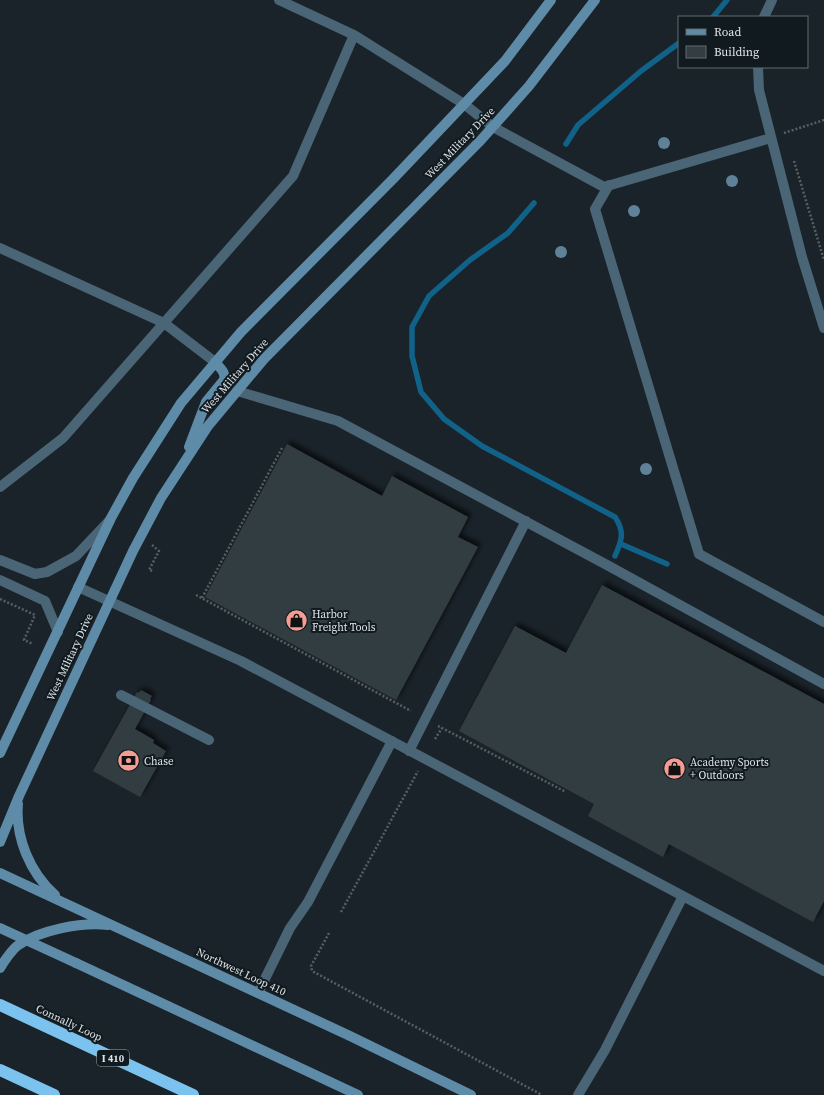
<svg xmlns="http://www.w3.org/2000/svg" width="824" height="1095" font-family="'Source Serif 4',serif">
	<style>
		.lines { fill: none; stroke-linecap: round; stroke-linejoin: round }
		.stream { stroke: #116289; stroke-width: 5.5 }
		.building { fill: #333d43; filter: url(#shadow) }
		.path { stroke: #575f64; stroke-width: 2.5; stroke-dasharray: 2 2; stroke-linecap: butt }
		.lane { stroke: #496576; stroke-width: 10 }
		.secondary { stroke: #5e8ba7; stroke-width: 10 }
		.highway { stroke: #7bc3ee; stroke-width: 12 }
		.secondary-bridge { stroke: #5e8ba7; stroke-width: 10 }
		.tree { fill: #5f8298 }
		.labels { text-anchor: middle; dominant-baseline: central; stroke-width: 4; stroke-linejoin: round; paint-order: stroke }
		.shield { fill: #111a1f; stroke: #a0a7ac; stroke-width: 1 }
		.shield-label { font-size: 10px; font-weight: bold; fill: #dee4e8 }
		.street-label { font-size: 11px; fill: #dee4e8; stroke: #111a1f }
		.poi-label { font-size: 11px; fill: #dee4e8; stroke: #111a1f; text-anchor: start }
	</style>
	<defs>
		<filter id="shadow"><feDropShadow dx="3.5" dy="-3.5" stdDeviation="2" flood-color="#0009"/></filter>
	</defs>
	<rect width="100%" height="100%" fill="#1a2329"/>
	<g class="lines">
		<path class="stream" d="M713,17L727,0
			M566,144L578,125L641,71L679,43
			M534,203L508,233L470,260L429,296L412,327V356L421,392L444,419L482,446L615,517C625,532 622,540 615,556
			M621,544L667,564"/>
	</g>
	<path class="building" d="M287,444L382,496L392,476L468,517L458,537L478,547L396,700L205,597Z
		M602,585L824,704V901L813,922L669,844L663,857L588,816L594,804L459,731L515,626L566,653Z
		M141,690L152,696L150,699L151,700L135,729L154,740L153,743L166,751L140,797L93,771L137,692L139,693Z"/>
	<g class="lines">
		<path class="path" d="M784,133L824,120
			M794,161L824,260
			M152,545L159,551L149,570L153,571
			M196,595L411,711
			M202,598L282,448
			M0,599L35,615L24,640L33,644
			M438,726L566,792
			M435,739L442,728
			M341,912L418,771
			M329,933L311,966L312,971L542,1095"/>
		<path class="lane" d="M279,0L354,35L464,104L493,127L604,187L771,138
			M764,17L772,0
			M758,67L759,90L802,257L824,328
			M609,185L595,209L699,554L824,622
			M0,248L164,323L215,362
			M237,391L338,421L607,565L824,684
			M0,487L63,438L293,176L354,35
			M0,560L35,574L47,572L76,556L110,520
			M0,580L45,601L58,632
			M78,587L241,661L824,971
			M121,695L209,740
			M409,751L526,521
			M258,993L290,928L308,902L392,741
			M578,1095L605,1050L683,896"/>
		<path class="secondary" d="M189,447L206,402L224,380C226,372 220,368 215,362
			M0,753L111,518L133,478L181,403L241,332L393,179L505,61L551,0
			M18,804C15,837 30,873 55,895
			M0,842L19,796L133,551L161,498L208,426L264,359L481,140L529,86L595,0
			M0,873L350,1036L471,1095
			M76,963L358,1095
			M0,968C5,960 10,952 17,946C39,930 81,922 108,925"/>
		<path class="highway" d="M0,1005L193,1095
			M0,1070L54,1095"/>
		<path class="secondary-bridge" d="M0,928L76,963"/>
	</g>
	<g class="tree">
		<circle cx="664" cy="143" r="6"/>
		<circle cx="732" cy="181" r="6"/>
		<circle cx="634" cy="211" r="6"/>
		<circle cx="561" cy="252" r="6"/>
		<circle cx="646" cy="469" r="6"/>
	</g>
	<defs>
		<symbol id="shop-disc" viewBox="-11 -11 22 22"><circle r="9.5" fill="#f59c93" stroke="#111a1f"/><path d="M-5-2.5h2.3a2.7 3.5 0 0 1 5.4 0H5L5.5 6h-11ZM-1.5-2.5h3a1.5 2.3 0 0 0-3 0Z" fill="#111"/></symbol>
		<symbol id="bank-disc" viewBox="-11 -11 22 22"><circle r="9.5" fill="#f59c93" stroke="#111a1f"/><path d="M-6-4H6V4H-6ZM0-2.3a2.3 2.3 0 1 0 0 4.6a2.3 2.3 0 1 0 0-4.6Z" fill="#111"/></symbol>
	</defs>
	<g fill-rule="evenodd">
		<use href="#shop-disc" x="284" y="608" width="25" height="25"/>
		<use href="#bank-disc" x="116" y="748" width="25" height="25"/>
		<use href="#shop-disc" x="662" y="756" width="25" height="25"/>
	</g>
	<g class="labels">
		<rect class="shield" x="97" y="1050" width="32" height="16" rx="3"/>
		<g class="shield-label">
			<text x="113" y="1058">I 410</text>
		</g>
		<g class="street-label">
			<text transform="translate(460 143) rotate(-46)">West Military Drive</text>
			<text transform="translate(235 376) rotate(-49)">West Military Drive</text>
			<text transform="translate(70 657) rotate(-65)">West Military Drive</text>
			<text transform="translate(241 972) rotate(25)">Northwest Loop 410</text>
			<text transform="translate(69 1023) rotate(25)">Connally Loop</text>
		</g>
		<g class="poi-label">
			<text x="312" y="614">Harbor<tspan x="312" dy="13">Freight Tools</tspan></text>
			<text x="144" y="761">Chase</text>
			<text x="690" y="762">Academy Sports<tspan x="690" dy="13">+ Outdoors</tspan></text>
		</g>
	</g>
	<rect x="678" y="16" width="130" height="52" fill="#111a1f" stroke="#636b6f"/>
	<rect x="686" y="29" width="20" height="6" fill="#5e8ba7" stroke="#636b6f"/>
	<text x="714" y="36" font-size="12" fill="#dee4e8">Road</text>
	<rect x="686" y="46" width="20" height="12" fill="#333d43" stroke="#636b6f"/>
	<text x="714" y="56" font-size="12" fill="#dee4e8">Building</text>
</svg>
